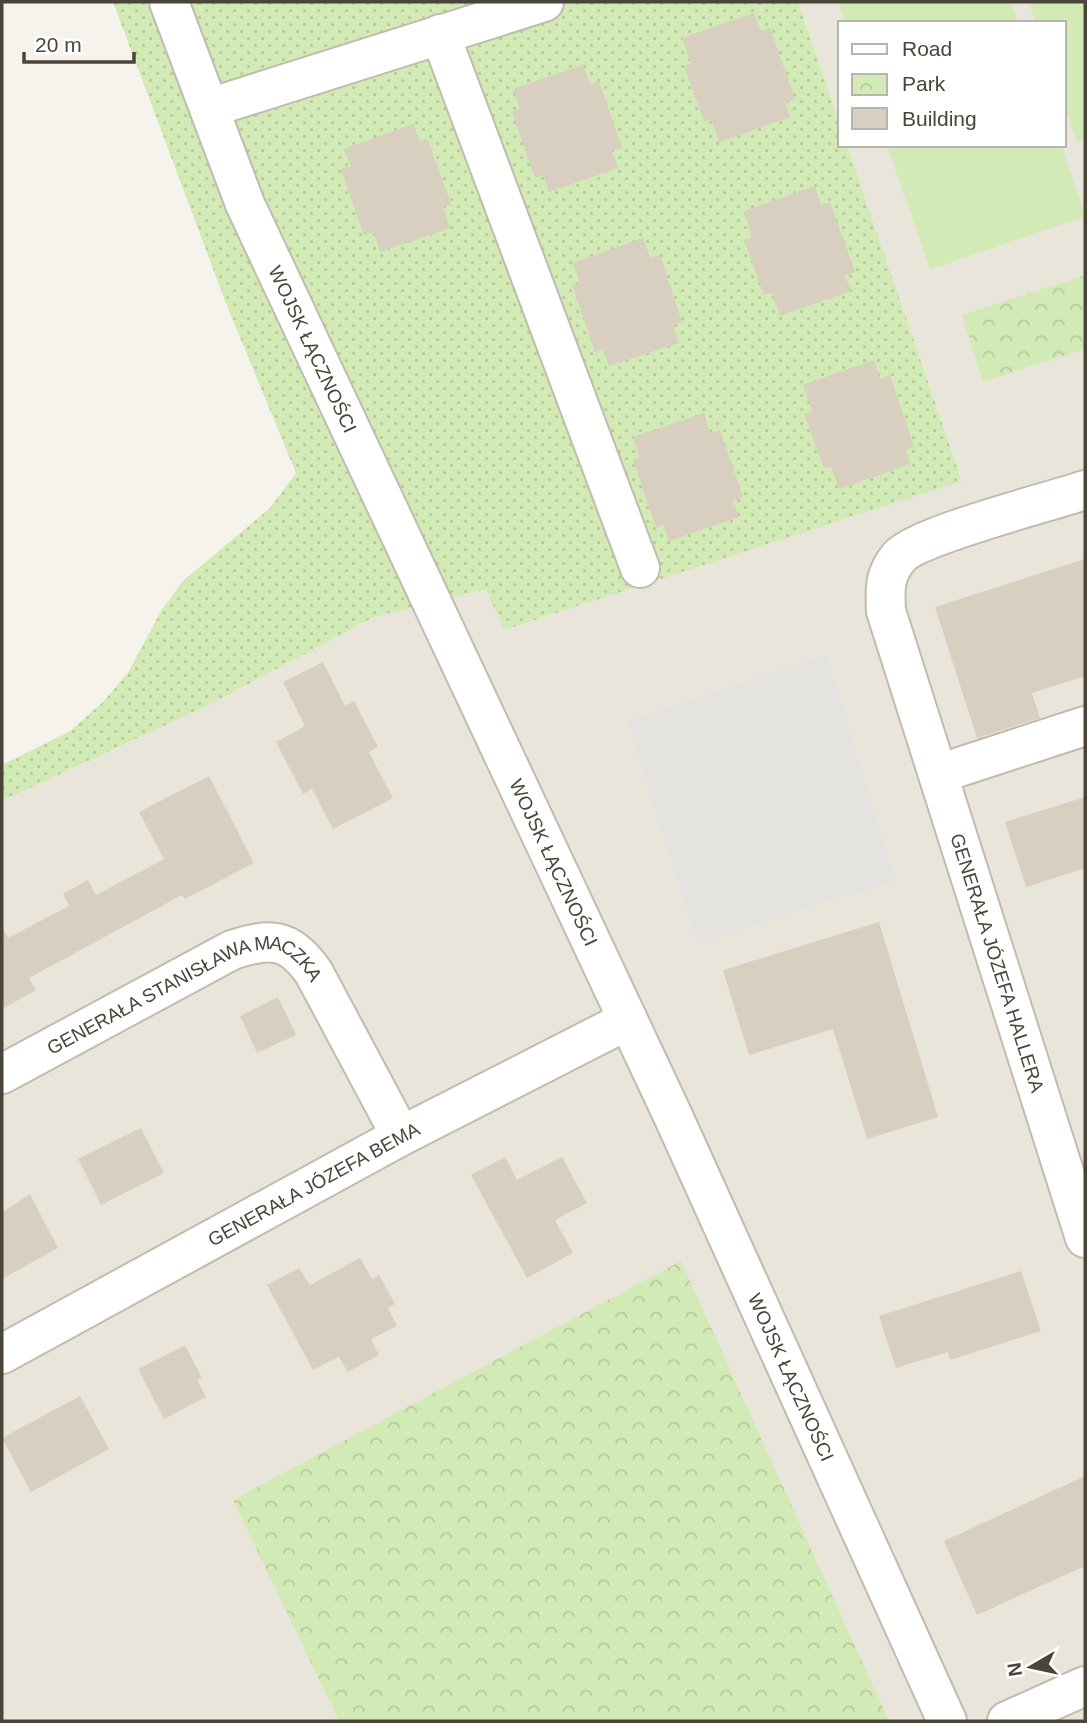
<svg xmlns="http://www.w3.org/2000/svg" width="1087" height="1723" font-family="Arial,sans-serif">
	<style>
		.residential { fill: #eae5da }
		.grass { fill: url(#grass-dots) }
		.park { fill: url(#park-crowns) }
		.garden { fill: #d2eab5 }
		.parking { fill: #e5e3e0 }
		.building { fill: #d8cfc1 }
		.lines { fill: none; stroke-linecap: round; stroke-linejoin: round }
		.minor-casing { stroke: #c2bbae; stroke-width: 42 }
		.minor { stroke: #fff; stroke-width: 38 }
		.labels { text-anchor: middle; dominant-baseline: central; stroke-width: 7; stroke-linejoin: round; paint-order: stroke }
		.street-label { font-size: 19px; fill: #4b4439; stroke: #fff }
	</style>
	<defs>
		<pattern id="grass-dots" width="8" height="8" patternUnits="userSpaceOnUse" patternTransform="scale(1.75)"><rect width="8" height="8" fill="#d2eab5"/><path d="M2 2h.1M6 6h.1" fill="none" stroke="#b6ca9c" stroke-width="1.8" stroke-linecap="round"/></pattern>
		<pattern id="park-crowns" width="20" height="18" patternUnits="userSpaceOnUse" patternTransform="scale(1.75)"><rect width="20" height="18" fill="#d2eab5"/><path d="M2 6a3 3 0 1 1 6 0M12 15a3 3 0 1 1 6 0" fill="none" stroke="#b6ca9c"/></pattern>
	</defs>
	<rect width="100%" height="100%" fill="#f6f3ec"/>
	<path class="residential" d="M798,2H1085V1721H2V801L207,706L374,617L486,589L505,630L962,480L847,145H1064V23H840V124Z"/>
	<path class="grass" d="M113,2H798L840,124V145H847L962,481L504,630L486,589L374,617L207,706L2,801V765L70,731L104,701L129,671L162,609L183,581L270,508L296,473L227,306Z"/>
	<path class="park" d="M1085,275V349L983,382L962,315Z
		M681,1261L889,1721H339L233,1500Z"/>
	<path class="garden" d="M838,2H1011L1019,23H845Z
		M1029,2H1085V137L1078,143L1064,104V23H1036Z
		M887,145H1061L1085,216L930,270Z"/>
	<path class="parking" d="M827,654L895,880L697,943L627,721Z"/>
	<path class="building" d="M754,13L761,31L770,28L795,99L785,102L790,117L719,142L711,119L704,121L684,66L691,64L682,38Z
		M583,65L590,84L599,81L622,148L612,151L618,168L549,192L543,175L535,178L512,112L520,109L513,89Z
		M413,124L420,141L427,138L443,182L451,205L443,207L450,228L380,252L374,232L364,236L341,169L351,166L344,149Z
		M815,186L821,205L830,202L855,272L845,276L851,291L780,316L772,293L764,295L744,240L752,237L744,211Z
		M643,238L650,258L660,255L682,322L673,325L679,343L609,366L603,349L595,352L572,285L580,283L573,263Z
		M874,360L880,379L890,375L914,447L905,450L910,464L839,489L831,466L824,468L804,414L812,411L803,385Z
		M704,413L710,433L720,430L743,497L733,500L739,517L669,541L663,524L656,527L633,460L640,457L633,437Z
		M1085,559V676L1032,693L1040,718L977,738L935,607Z
		M323,662L345,706L354,701L378,747L369,752L393,798L333,829L312,789L303,794L276,742L305,726L283,682Z
		M209,776L254,863L185,899L182,895L29,978L36,990L2,1009V927L8,938L69,906L63,894L88,880L96,895L164,859L139,812Z
		M1085,797V868L1026,887L1005,822Z
		M879,922L938,1117L867,1139L833,1029L749,1055L723,970Z
		M278,997L296,1035L257,1053L240,1016Z
		M141,1128L164,1173L101,1205L78,1159Z
		M505,1157L517,1180L562,1157L587,1203L555,1220L573,1253L527,1278L471,1175Z
		M30,1194L58,1248L2,1279V1212Z
		M360,1258L372,1279L379,1275L395,1304L388,1308L397,1326L371,1339L379,1355L348,1372L339,1357L313,1370L267,1285L299,1268L310,1285Z
		M1021,1271L1041,1331L950,1360L948,1352L896,1368L879,1316Z
		M185,1345L202,1378L197,1380L206,1397L164,1419L138,1369Z
		M80,1396L109,1449L31,1492L2,1438Z
		M1085,1476V1566L977,1615L944,1541Z"/>
	<g class="lines">
		<defs>
			<g id="minor">
				<path id="s1" d="M169,2L245,204L673,1116L947,1721"/>
				<path d="M440,34L640,568"/>
				<path d="M209,108L544,2"/>
				<path id="s2" d="M1085,490C1050,502 918,535 899,557C884,575 885,589 886,611L1085,1238"/>
				<path d="M938,774L1085,726"/>
				<path id="s3" d="M2,1074L232,950C271,937 290,938 314,973L401,1136"/>
				<path id="s4" d="M2,1354L401,1136L628,1020"/>
				<path d="M1007,1721L1085,1686"/>
			</g>
		</defs>
		<use href="#minor" class="minor-casing"/>
		<use href="#minor" class="minor"/>
	</g>
	<g class="labels">
		<g class="street-label">
			<text stroke="none"><textPath href="#s1" startOffset="376">WOJSK ŁĄCZNOŚCI</textPath></text>
			<text stroke="none"><textPath href="#s1" startOffset="943">WOJSK ŁĄCZNOŚCI</textPath></text>
			<text stroke="none"><textPath href="#s2" startOffset="625">GENERAŁA JÓZEFA HALLERA</textPath></text>
			<text stroke="none"><textPath href="#s3" startOffset="208">GENERAŁA STANISŁAWA MACZKA</textPath></text>
			<text stroke="none"><textPath href="#s4" startOffset="355">GENERAŁA JÓZEFA BEMA</textPath></text>
			<text stroke="none"><textPath href="#s1" startOffset="1510">WOJSK ŁĄCZNOŚCI</textPath></text>
		</g>
	</g>
	<rect width="1087" height="1723" fill="none" stroke="#4b4439" stroke-width="7"/>
	<rect x="838" y="21" width="228" height="126" fill="#ffffff" stroke="#b7b4b0" stroke-width="2"/>
	<rect x="852" y="44" width="35" height="10" fill="#ffffff" stroke="#b7b4b0" stroke-width="2"/>
	<text x="902" y="56" font-size="21" fill="#4b4439">Road</text>
	<rect x="852" y="74" width="35" height="21" fill="url(#park-crowns)" stroke="#b7b4b0" stroke-width="2"/>
	<text x="902" y="91" font-size="21" fill="#4b4439">Park</text>
	<rect x="852" y="108" width="35" height="21" fill="#d8cfc1" stroke="#b7b4b0" stroke-width="2"/>
	<text x="902" y="126" font-size="21" fill="#4b4439">Building</text>
	<g transform="translate(1031 1667) rotate(261)" stroke="#ffffff" stroke-width="5" paint-order="stroke">
	<path d="M0-5L12 26L0 18L-12 26Z" fill="#4b4439"/>
	<text y="-10" font-size="19" font-weight="bold" text-anchor="middle" fill="#4b4439">N</text>
	</g>
	<path d="M24 52v10h110v-10" fill="none" stroke="#4b4439" stroke-width="3.5"/>
	<text x="35" y="52" font-size="21" fill="#4b4439" stroke="#ffffff" stroke-width="5" paint-order="stroke">20 m</text>
</svg>
